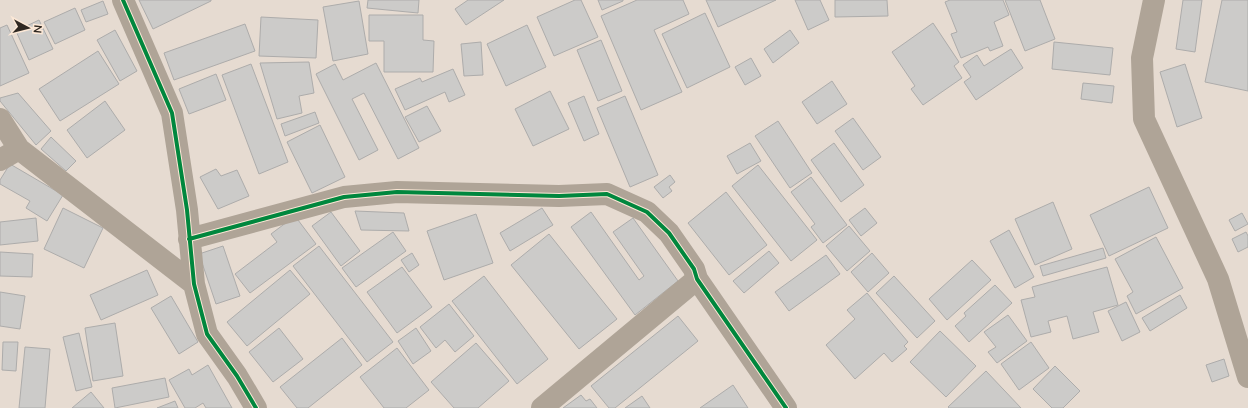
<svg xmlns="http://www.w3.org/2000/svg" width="1248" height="408" font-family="Mulish,sans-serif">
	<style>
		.building { fill: #cccbc9; stroke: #adacab }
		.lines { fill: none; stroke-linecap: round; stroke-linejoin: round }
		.street { stroke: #afa497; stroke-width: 22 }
		.cycleway-casing { stroke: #fce8d6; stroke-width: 6 }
		.cycleway { stroke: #00873e; stroke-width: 4 }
	</style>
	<rect width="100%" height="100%" fill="#e6dbd1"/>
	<path class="building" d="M139,0H211V1L153,29Z
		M368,0H419L418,13L367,8Z
		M468,0H504L466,25L455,9Z
		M575,0H581L598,37L554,56L537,17Z
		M598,0H623V1L602,10Z
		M683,0L689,14L654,30L682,92L641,110L601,16L637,0Z
		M706,0H776L718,27Z
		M795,0H820L829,20L808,30Z
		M835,0H887L888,16L835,17Z
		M950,0H1003L1009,15L994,22L1003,46L990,51L988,47L961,58L951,34L957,32L945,2Z
		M1005,0H1040L1055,39L1025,51Z
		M1183,0H1202L1195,52L1176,49Z
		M1222,0H1248V91L1205,82Z
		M103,1L108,14L86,22L81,10Z
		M359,1L368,54L333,61L323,7Z
		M75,8L85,30L55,44L44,22Z
		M705,13L730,67L687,88L662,34Z
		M369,15H423V40L434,41L433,72H384V41H369Z
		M261,17L318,20L316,58L259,56Z
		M39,20L53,49L29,60L16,31Z
		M933,23L959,62L954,66L962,78L923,105L911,89L915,86L892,52Z
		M245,24L255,51L174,80L164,53Z
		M7,25L29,73L0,86V28Z
		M527,25L546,67L506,86L487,44Z
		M115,30L137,71L120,81L97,40Z
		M790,30L799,43L773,63L764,49Z
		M601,40L622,91L598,101L577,50Z
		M481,42L483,75L464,76L461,44Z
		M1054,42L1113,48L1110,75L1052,69Z
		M1011,49L1023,68L976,100L964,82L971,77L963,65L977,55L984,66Z
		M98,51L119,84L60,121L39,89Z
		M751,58L761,76L745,85L735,67Z
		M309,62L314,93L299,96L302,113L277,119L260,63Z
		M376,63L419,148L398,159L364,93L352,99L378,150L359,160L316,74L335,64L343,80Z
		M251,64L288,162L259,174L222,75Z
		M1185,64L1202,118L1177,127L1160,72Z
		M453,69L465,95L449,102L445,92L405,110L395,89L420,78L422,82Z
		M216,74L226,100L189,114L179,89Z
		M832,81L847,104L817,124L802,102Z
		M1083,83L1114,86L1112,103L1081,99Z
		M550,91L569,129L533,146L515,109Z
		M18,93L51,131L36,145L0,101V98Z
		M584,96L599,134L584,141L568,103Z
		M625,96L658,175L630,187L597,108Z
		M105,101L125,130L87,158L67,130Z
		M427,106L441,131L419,142L405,117Z
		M315,112L319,123L285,136L281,124Z
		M853,118L881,157L863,170L835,131Z
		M778,121L812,173L790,188L755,136Z
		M320,125L345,177L312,193L287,142Z
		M51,137L76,161L66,171L41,149Z
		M750,143L761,161L737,174L727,156Z
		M834,143L864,185L841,202L811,160Z
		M10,164L63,195L47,221L26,208L30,201L0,184V180Z
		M758,165L817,240L791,261L732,186Z
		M216,169L221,176L237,170L249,196L218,209L200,177Z
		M670,175L675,182L669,187L672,191L663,198L654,187Z
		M811,177L847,225L823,243L811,227L815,224L791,192Z
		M1149,187L1168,228L1109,256L1090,215Z
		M726,192L767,245L729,275L688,223Z
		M1053,202L1072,249L1035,265L1015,219Z
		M63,208L103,228L84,268L44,249Z
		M542,208L553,225L510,251L500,233Z
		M865,208L877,223L861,236L849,220Z
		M355,211L404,213L409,231L361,230Z
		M331,212L360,251L341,266L312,226Z
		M591,212L639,280L644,276L613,232L633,218L678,281L635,315L571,227Z
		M1242,213L1248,224L1235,231L1229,220Z
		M476,214L493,263L444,280L427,231Z
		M295,216L316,244L250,293L235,274L277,242L271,234Z
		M36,218L38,241L0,245V222Z
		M849,226L870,251L847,271L826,246Z
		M1009,230L1034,277L1015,288L990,241Z
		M393,232L406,251L356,287L342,268Z
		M1246,232L1248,236V247L1238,252L1232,239Z
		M549,234L617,319L579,349L511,265Z
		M1156,237L1183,288L1136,314L1127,296L1133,292L1115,259Z
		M223,246L240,296L216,304L199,254Z
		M319,246L393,342L367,362L293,266Z
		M1103,248L1106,258L1043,276L1040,266Z
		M769,251L779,263L744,293L733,281Z
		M0,252L33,254L32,277L0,276Z
		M412,253L419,265L409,272L401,260Z
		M872,253L889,273L868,292L851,272Z
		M826,255L840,274L789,311L775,292Z
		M972,260L991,280L947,320L929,299Z
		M402,267L432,307L397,333L367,292Z
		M1107,267L1118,305L1093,312L1099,332L1073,339L1067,316L1048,321L1051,332L1031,337L1021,300L1035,297L1032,287Z
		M147,270L158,295L101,320L90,295Z
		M290,270L310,294L247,346L227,322Z
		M484,276L548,359L517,384L452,301Z
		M894,276L935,321L917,338L876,293Z
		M995,285L1012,303L969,342L955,326L966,316L964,313Z
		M0,292L25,296L20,329L0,326Z
		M867,293L908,342L904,346L907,349L892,362L884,353L855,379L826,345L855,319L847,310Z
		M1180,295L1187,308L1150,331L1142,318Z
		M171,296L198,342L179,354L151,308Z
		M1126,302L1140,332L1122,341L1108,311Z
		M449,304L474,336L455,352L445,340L436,348L420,327Z
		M1008,315L1027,341L997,363L988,352L996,347L984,332Z
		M678,316L698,341L615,408H609L591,386Z
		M115,323L123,376L93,381L85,328Z
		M279,328L303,359L273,382L249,352Z
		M416,328L431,351L413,364L398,341Z
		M940,331L976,366L946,397L910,362Z
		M79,333L92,387L76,391L63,337Z
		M342,338L362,365L308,408H297L280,387Z
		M3,342H18L16,371L2,370Z
		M1031,342L1049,368L1019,390L1001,364Z
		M476,343L509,381L478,408H454L431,382Z
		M25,347L50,349L45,408H19Z
		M397,348L429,390L406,408H384L360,377Z
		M1224,359L1229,376L1212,382L1206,365Z
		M208,365L232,408H206L203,403L195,408H185L169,380L189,369L192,375Z
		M1055,366L1080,391L1063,408H1052L1033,389Z
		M986,371L1021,408H949L948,407Z
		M165,378L169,397L115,408L112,388Z
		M733,385L748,408H700Z
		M91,392L104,408H72Z
		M581,395L586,401L590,399L597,408H563Z
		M642,396L650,408H625Z
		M175,401L178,408H157Z"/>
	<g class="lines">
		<path class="street" d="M123,0L172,113L187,210L194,284L207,334L237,376L256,408
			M1154,0L1142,58L1144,119L1218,279L1248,377
			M0,119L19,149L194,284
			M0,160L19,149
			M189,239L344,197L397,192L559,196L607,194L647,212L669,233L694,269L697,279L786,408
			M542,408L697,279"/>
		<defs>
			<path id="cycleway" d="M123,0L172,113L187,210L194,284L207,334L237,376L256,408
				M189,239L344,197L397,192L559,196L607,194L647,212L669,233L694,269L697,279L786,408"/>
		</defs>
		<use href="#cycleway" class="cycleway-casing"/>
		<use href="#cycleway" class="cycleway"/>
	</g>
	<g transform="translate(28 28) rotate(97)" stroke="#fce8d6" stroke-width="3" paint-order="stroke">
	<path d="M0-3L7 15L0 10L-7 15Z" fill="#2f2822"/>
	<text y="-6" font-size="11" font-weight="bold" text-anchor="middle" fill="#2f2822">N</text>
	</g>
</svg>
